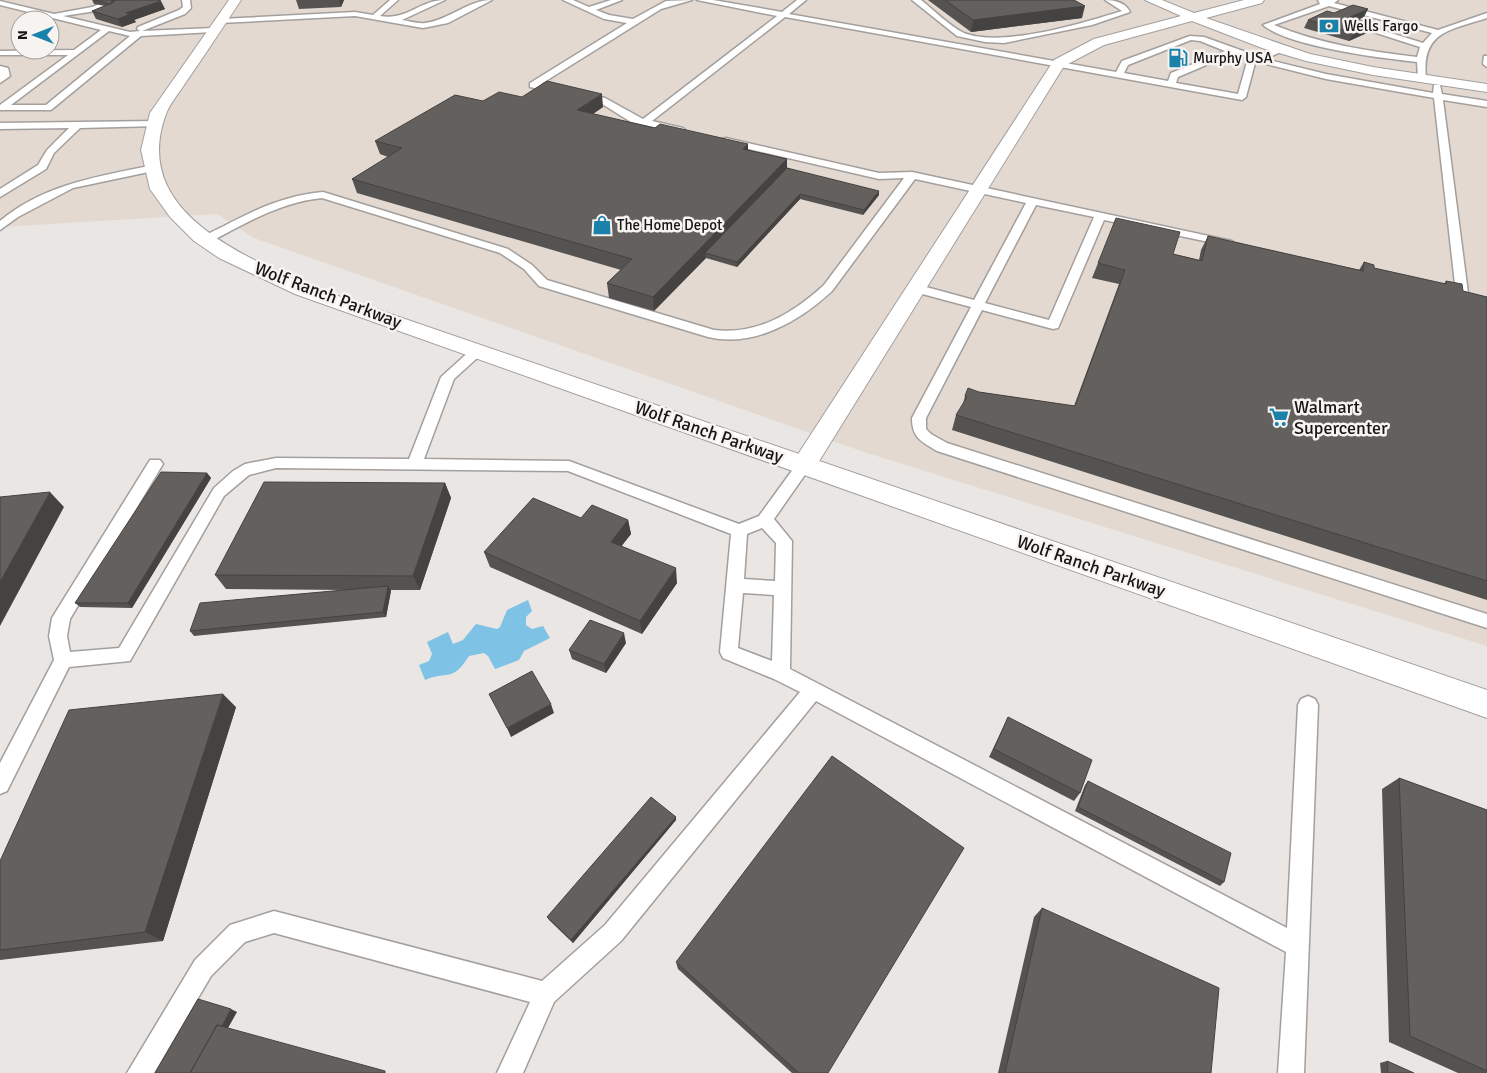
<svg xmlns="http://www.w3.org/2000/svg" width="1487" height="1073" font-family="Signika,sans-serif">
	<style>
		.built { fill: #e3d9d1; fill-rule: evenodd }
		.water { fill: #7ec2e5 }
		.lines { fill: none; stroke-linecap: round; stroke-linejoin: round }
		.lane-casing { stroke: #a39f9d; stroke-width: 3 }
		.street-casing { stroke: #a39f9d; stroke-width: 2 }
		.secondary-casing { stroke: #a39f9d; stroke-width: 2 }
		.lane { fill: #fff; fill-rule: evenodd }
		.street { fill: #fff; fill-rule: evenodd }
		.secondary { fill: #fff; fill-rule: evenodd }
		.wall { fill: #555351 }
		.shaded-wall { fill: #454342 }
		.building { fill: #63605e; stroke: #454342 }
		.labels { text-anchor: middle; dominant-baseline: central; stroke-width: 5; stroke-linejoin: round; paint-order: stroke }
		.far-poi-label { font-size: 15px; fill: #171615; stroke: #f7f3f0; text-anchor: start }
		.street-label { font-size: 18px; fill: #171615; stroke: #f7f3f0 }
		.poi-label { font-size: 18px; fill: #171615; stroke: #f7f3f0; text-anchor: start }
	</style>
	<rect width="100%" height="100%" fill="#eae6e3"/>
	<path class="built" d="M0,0H1487V646L867,453L254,238L217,214L0,227ZM20,20H50V50H20Z"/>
	<path class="water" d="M528,600L532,611L526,617V625L532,629L543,626L550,638L524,651L519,660L495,669L488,656L484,653L469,656C452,683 448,670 425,680L419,665L429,661L432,654L427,642L448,632L453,644L463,640L476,624L497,629L500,627L507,610Z"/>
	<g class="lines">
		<defs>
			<path id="lane" d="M110,0H121L96,11L63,16L130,32L140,31L137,29L138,27L179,10L183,7L182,0H190L191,8L185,14L142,31L213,28L217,30L213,32L141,36L51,110H0V105L68,55H0V51L74,50L101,30L0,5V1L54,14L92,7ZM109,31L130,36L46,105H11Z
				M390,0H398L380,16C406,21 420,0 445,0L402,20C409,21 418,24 425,23C449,20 468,0 492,0L448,23L423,28L355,16L220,23L216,21L220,19L355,12L373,15Z
				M563,0H573L589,7L611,0H622L596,10L609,15L633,19L666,1L692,0L661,9L541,84L605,98L643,119L777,16L697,0H713L782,12L797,0H806L789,14L1116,72L1122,61L1190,36L1204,37L1257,56L1277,47H1283V51L1265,59L1326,74L1433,93L1434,85H1440L1442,94L1487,101V107L1443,100L1468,293L1462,297L1456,293L1434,98L1326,79L1258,62L1255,63L1246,97L1242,100L785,17L652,121L683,128L685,130L680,133L631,122L599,102L530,87V83L627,23L604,19ZM1191,40L1200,41L1225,51L1171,73L1168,81L1124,73L1128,65ZM1232,54L1250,59L1247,62L1238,94L1176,83L1178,77Z
				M912,0H921C934,10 949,26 964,33C1002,48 1083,23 1122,11L1105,0C1115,0 1126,3 1130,12L1092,25L1004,43L985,42L957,36Z
				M1318,0H1338L1334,3L1438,30L1487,13V18C1451,30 1421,31 1426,78L1422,81L1418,78L1417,62C1381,58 1290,47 1263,25L1320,4ZM1329,6L1432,33L1423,43L1352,21L1345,23L1420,47L1417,57C1368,51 1320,44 1274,25Z
				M1484,56H1487V67L1483,64Z
				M0,66L8,68L10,76L0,83Z
				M156,121L159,122V126L80,128L54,153L46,169L0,197V189L38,165L47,150L69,128L0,129V123Z
				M726,138L879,173L912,172L1232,241L1234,243L1228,246L1104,220L1058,328L1053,329L982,310L926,418V429L931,434L947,443L1487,614V628L937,451C921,441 912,438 912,418L971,307L911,291L909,288L915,284L974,300L1026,203L915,179L832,291C800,321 754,348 708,337L539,286L524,269L500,253L322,198C281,202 246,223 210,242H202L200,240C206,234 216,230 224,226C256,209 287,195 323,192L508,249L532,265L547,280L714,330C757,335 792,314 824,285L904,178L879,179L723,143V139ZM1036,205L1094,217L1049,320L985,303Z
				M154,165L158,166V170L73,188L18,217L0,230V221C44,184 100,176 154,165Z
				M478,347L485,351L454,379L424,459L569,461L739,524L759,516L799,461H809L812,465L809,469L774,519L792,541L790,669L1287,928L1298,705L1301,699L1308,696L1315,699L1318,705L1304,1073H1278L1286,952L816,701L621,941L554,1002L523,1073H497L530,1002L274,933L245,942L211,976L154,1073H127L195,960L230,925L274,911L542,981L605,925L800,692L774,679L723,658L720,652L731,534L568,471L276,468L249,475L224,496L130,661L69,667L7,791L0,794V763L54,660L49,636L52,618L150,460H160L163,464L70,619L67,636L70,652L119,648L214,488L233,471L245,464L276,458L409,459L441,377L473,348ZM762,528L776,543L775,581L744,579L747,534ZM743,593L774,595L772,661L738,648Z"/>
			<path id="street" d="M1145,0H1162L1194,13L1244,0H1264L1262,3L1206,18L1310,54L1373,67L1487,84V92L1373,75L1306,61L1262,48L1192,21L1104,45L1064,66L813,471L804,474L795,471L791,465L795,459L1054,60L1094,39L1181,16Z"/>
			<path id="secondary" d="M229,0H241C223,27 205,55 186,82C180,92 170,103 166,114C130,211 241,254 309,286L1487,690V718L295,294L219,258L194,241L170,217L150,189L141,150L150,113Z"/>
		</defs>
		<use href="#lane" class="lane-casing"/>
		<use href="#street" class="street-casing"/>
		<use href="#secondary" class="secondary-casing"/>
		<use href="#lane" class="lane"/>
		<use href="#street" class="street"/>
		<use href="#secondary" class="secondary"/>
	</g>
	<path class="wall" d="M92,0H158L165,9L134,20L136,22L122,27L96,19L92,11L105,6L94,4Z
		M296,0H344L341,7L299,9Z
		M928,0H1074L1082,18L971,32Z
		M1334,13L1364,17L1359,19L1369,32L1349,41L1304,28L1308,20Z
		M522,97L603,107L593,114L655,128L748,144V150L787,159V168L879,195L863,215L800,199L737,267L706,258L654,311L609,298L607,283L621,270L357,193L352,179L388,157L380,154L375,141L483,101Z
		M1208,236L1359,270L1364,262L1374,268L1444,284L1446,281L1463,291L1487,297V600L952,430L956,415L963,404L965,396L979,392L1074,406L1119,284L1092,278L1098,263L1173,254L1199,260L1201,250Z
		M207,473L211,478L132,608L80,607L75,603Z
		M445,483L451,498L420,590H391L386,617L194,636L190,631L348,590L226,589L215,575Z
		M581,518L628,520L631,534L621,546L677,583L642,634L490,567L484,552Z
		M626,643L606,673L572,659L569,650Z
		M236,707L163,941L0,960V861Z
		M1008,717L1080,793L1074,801L989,757Z
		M1399,778L1487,810V1073H1458L1389,1042L1382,789Z
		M1088,781L1224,882L1220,886L1075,811L1085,785Z
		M676,817V820L573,943L549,920L547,917Z
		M1042,908L1211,1073H998L1034,917Z
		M676,962L828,1073H792L678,969Z
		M1387,1061L1414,1073H1381L1380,1063Z"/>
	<path class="shaded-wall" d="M339,0H344L341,7Z
		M161,1L165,9L134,20L136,22L122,27L118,19L126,13Z
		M1085,6L1082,18L971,32L973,20Z
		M1368,9L1364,17L1346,25L1350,17Z
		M1373,24L1369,32L1349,41L1354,33Z
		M602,94L603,107L579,123L577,110Z
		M748,144V158L743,149Z
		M787,159V173L705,253L706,258L654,311L653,297Z
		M879,191V195L863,215L864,210Z
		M800,194V199L737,267V262Z
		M207,473L211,478L132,608L128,603Z
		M445,483L451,498L420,590L413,576Z
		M50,492L64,507L0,626V582Z
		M628,520L631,534L614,556L611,542Z
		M676,568L677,583L642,634L640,621Z
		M388,586L391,591L386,617L383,612Z
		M624,633L626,643L606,673L604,664Z
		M223,694L236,707L163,941L145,932Z
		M551,704L554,713L511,737L507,728Z
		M676,817V820L573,943L571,940Z
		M231,1009L237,1012L203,1073H196Z"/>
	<path class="building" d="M94,0H116L111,1L112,3L110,4Z
		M116,0H158L161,1L126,13L131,14L118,19L92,11L114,2L111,1Z
		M945,0H1074L1085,6L973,20Z
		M1353,5L1368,9L1350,17L1373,24L1354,33L1308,20L1327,11L1334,13Z
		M547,81L602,94L577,110L655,128L660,124L748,144L743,149L787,159L653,297L607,283L632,259L352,179L402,148L375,141L455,95L483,101L499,92L522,97Z
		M787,168L879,191L864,210L800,194L737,262L705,253Z
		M1116,218L1180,232L1173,254L1202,261L1208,236L1363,271L1364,262L1374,265V268L1446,284V281L1462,284L1463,291L1487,297V581L956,415L967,397L965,396L968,388L979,392L1075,406L1125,270L1098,263Z
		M161,472L207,473L128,603H75Z
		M264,482L445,483L413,576L215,575Z
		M50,492L0,582V497Z
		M533,498L581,518L592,505L628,520L611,542L676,568L640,621L484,552Z
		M388,586L383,612L190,631L200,603Z
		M590,620L624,633L604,664L569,650Z
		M532,671L551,704L507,728L489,694Z
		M223,694L145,932L0,950V861L69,710Z
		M1008,717L1092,760L1080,793L994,749Z
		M832,756L964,848L828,1073H799L676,962Z
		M1399,778L1487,810V1071L1410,1036Z
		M1088,781L1231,853L1224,882L1078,807Z
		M651,797L676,817L571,940L547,917Z
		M1042,908L1219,988L1211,1073H1005Z
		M198,999L231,1009L222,1026L217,1025L190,1073H155Z
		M217,1025L385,1071V1073H190Z
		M1387,1061L1414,1073H1388Z"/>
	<defs>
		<symbol id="bank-bare" viewBox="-9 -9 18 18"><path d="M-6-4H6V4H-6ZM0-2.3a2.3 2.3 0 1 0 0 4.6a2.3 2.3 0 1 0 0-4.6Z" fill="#1981aa" stroke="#f7f3f0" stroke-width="2.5" paint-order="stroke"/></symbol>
		<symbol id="fuel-bare" viewBox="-9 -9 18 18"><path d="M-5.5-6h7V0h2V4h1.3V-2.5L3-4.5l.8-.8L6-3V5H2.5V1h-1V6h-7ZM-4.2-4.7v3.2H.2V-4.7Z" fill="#1981aa" stroke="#f7f3f0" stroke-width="2.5" paint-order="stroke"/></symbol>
		<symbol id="shop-bare" viewBox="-9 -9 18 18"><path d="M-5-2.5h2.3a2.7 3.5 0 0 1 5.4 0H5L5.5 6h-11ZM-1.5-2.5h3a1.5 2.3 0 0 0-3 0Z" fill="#1981aa" stroke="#f7f3f0" stroke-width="2.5" paint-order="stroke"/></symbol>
		<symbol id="supermarket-bare" viewBox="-9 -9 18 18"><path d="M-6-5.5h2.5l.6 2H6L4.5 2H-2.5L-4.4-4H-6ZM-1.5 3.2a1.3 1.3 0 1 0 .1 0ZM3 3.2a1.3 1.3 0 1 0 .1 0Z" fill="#1981aa" stroke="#f7f3f0" stroke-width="2.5" paint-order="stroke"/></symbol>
	</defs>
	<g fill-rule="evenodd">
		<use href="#bank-bare" x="1315" y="12" width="28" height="28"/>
		<use href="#fuel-bare" x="1164" y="44" width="28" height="28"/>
		<use href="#shop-bare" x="588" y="211" width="28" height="28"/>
		<use href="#supermarket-bare" x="1265" y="403" width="28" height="28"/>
	</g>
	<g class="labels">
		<g class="far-poi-label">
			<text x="1344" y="26">Wells Fargo</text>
			<text x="1193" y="58">Murphy USA</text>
			<text x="617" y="225">The Home Depot</text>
		</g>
		<g class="street-label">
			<text transform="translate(328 295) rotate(21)">Wolf Ranch Parkway</text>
			<text transform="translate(709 432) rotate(19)">Wolf Ranch Parkway</text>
			<text transform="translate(1091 566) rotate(19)">Wolf Ranch Parkway</text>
		</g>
		<g class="poi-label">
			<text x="1294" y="407">Walmart<tspan x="1294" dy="21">Supercenter</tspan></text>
		</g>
	</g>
	<g transform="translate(35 35) rotate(270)"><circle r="24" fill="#f7f3f0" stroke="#9d9b98"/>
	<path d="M0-4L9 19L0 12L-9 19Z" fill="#1981aa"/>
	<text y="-8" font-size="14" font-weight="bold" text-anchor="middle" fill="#171615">N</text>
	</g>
</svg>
